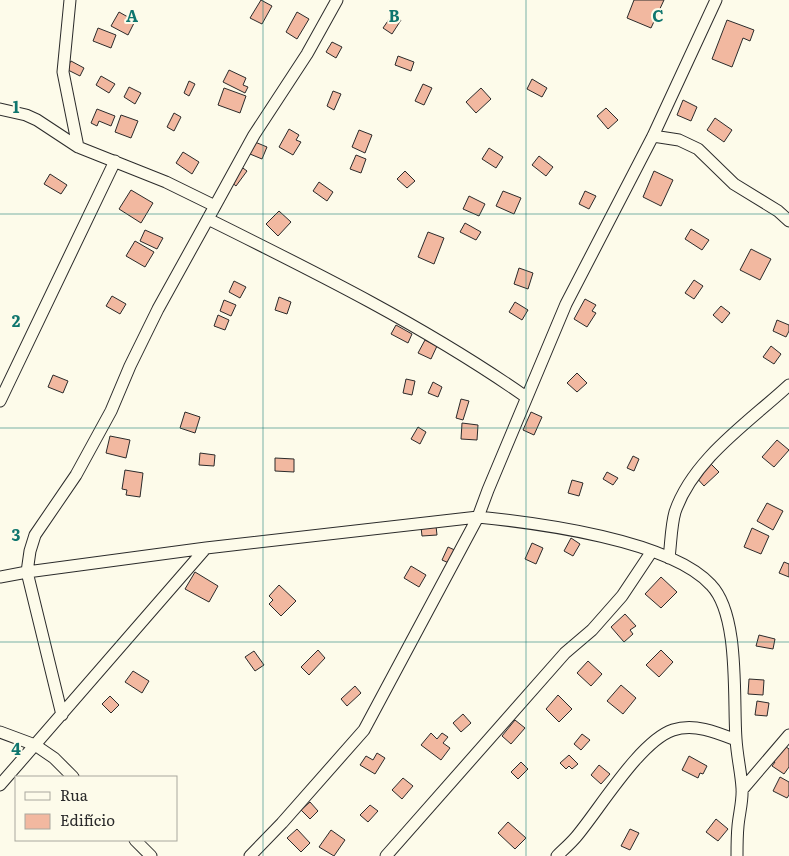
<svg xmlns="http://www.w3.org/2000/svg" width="789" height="856" font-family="Literata,serif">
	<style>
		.building { fill: #f2b8a0; stroke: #2b2b2b }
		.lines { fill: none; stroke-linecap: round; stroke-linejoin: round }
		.minor-casing { stroke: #2b2b2b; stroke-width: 13 }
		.minor { stroke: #fdfbea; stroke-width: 11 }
		.grid { fill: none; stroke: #0f766e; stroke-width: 1; stroke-opacity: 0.55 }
		.grid-label { font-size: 16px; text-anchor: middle; font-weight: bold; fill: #0f766e; stroke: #fdfbea; stroke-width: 4; stroke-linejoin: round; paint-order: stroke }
	</style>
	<rect width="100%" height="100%" fill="#fdfbea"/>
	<path class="building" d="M261,0L272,6L262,24L250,18Z
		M634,0H664L651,28L627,18Z
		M119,12L135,21L128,35L111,26Z
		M297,12L309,19L297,39L286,32Z
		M392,15L401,20L392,34L383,28Z
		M727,20L754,30L750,41L743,38L732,67L712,59Z
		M98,28L116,35L111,48L93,41Z
		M332,42L342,47L336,58L326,52Z
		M398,56L414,62L411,71L395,65Z
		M71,61L84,68L80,76L66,69Z
		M229,70L246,78L243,85L248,87L245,93L223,82Z
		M101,76L115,84L109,93L96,85Z
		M532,79L547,88L542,97L527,89Z
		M189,81L195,84L189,96L184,93Z
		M423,84L432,88L424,105L415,101Z
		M129,87L141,93L135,104L124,97Z
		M224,88L246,96L240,113L218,105Z
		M481,88L491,99L476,113L466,102Z
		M333,91L341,94L334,110L327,106Z
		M683,100L697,107L691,121L677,115Z
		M606,108L618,120L608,129L597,116Z
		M97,109L115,116L111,126L99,121L97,126L91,123Z
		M174,113L181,117L174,131L167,127Z
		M121,115L138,121L131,138L115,132Z
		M715,118L732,130L724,142L707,130Z
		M289,129L299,135L296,140L301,142L293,155L279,147Z
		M359,130L372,135L365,153L352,147Z
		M255,142L267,147L262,159L250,154Z
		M489,148L503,157L496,168L482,159Z
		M183,152L199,162L192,174L176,163Z
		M356,155L366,159L361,173L350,169Z
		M539,156L553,167L546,176L532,165Z
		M236,163L247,171L236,186L225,177Z
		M405,171L415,181L407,188L397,179Z
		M654,171L673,180L661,206L643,197Z
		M50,174L67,185L61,194L44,184Z
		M319,182L333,192L327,201L313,191Z
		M131,190L153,203L141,223L119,209Z
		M503,191L521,198L514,214L496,206Z
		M585,191L596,196L589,209L579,204Z
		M469,196L485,204L479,216L463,209Z
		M279,211L291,222L278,236L266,224Z
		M465,223L481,232L476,240L460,232Z
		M691,229L709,240L702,250L685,239Z
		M145,230L163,238L157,249L140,241Z
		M428,232L444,238L434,264L418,257Z
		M135,241L154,252L145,267L126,256Z
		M751,249L771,259L760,280L740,270Z
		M519,268L533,273L528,289L514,284Z
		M694,280L703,286L694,299L685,293Z
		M234,281L246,287L240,298L229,292Z
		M112,296L126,304L120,314L106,306Z
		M279,297L291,302L287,314L275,310Z
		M585,299L596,305L592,311L596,313L587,327L574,319Z
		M224,300L236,305L231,316L220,311Z
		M515,302L528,310L522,320L509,312Z
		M721,306L730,313L722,323L713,315Z
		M218,315L229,320L225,330L214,326Z
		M777,320L789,325V331L786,337L773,331Z
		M396,325L412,334L408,343L391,334Z
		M425,340L437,346L431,359L418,353Z
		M771,346L781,354L774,364L763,357Z
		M577,373L587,383L577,392L567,383Z
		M53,375L68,381L63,393L48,387Z
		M406,379L415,381L412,395L403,393Z
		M433,382L442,387L438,397L428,393Z
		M461,399L469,401L463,420L456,418Z
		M185,412L200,417L195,433L180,428Z
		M531,412L542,417L534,435L523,430Z
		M462,423L478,425L477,440L461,439Z
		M418,427L426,432L420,444L411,439Z
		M110,436L130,440L126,458L106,453Z
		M777,440L789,450L774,467L762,457Z
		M200,453L215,455L214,466L199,465Z
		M633,456L639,459L634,471L627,468Z
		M275,458L294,459V472L275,471Z
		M710,463L719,472L704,486L695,476Z
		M125,470L143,473L140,497L126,495L127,490L122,489Z
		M607,472L618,478L613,485L603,479Z
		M572,480L583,483L579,496L568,493Z
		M767,503L783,511L773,530L757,521Z
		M436,526L437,535L422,536L421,527Z
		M752,528L769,536L761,554L744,547Z
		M571,538L580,544L573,556L564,551Z
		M532,543L543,548L536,564L525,559Z
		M448,547L457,551L451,564L442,560Z
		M784,562L789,564V577L779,573Z
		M411,566L426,575L419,587L404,578Z
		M195,572L218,586L209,602L185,589Z
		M661,577L677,592L661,608L645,594Z
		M279,585L296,601L281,616L269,604L273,600L269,596Z
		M625,614L636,626L630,630L633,634L624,642L611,627Z
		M759,635L775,639L773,649L756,646Z
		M318,650L325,658L309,675L301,667Z
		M661,650L673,662L659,677L646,665Z
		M254,651L264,665L255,671L245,657Z
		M588,661L602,674L591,686L577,673Z
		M133,671L149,681L142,693L125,682Z
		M749,679L764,680L763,695L748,694Z
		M621,685L636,698L623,714L607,701Z
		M355,686L361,693L347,706L341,699Z
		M558,695L572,709L559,722L546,709Z
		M110,696L119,705L111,713L102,704Z
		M757,701L769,703L767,716L755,715Z
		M463,714L471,723L461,732L453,723Z
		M515,720L525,728L511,744L502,736Z
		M431,733L437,739L442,733L448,737L443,743L450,748L441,760L421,745Z
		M582,734L590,740L581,750L574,744Z
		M778,741L789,749V767L784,774L772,766L775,762L767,756Z
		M377,753L385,758L375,774L360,765L366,756L373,760Z
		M569,755L578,764L572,769L569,766L566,769L560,763Z
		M689,756L707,766L703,774L700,773L698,778L682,770Z
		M521,762L528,769L518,779L511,772Z
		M599,765L610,774L601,784L591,775Z
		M780,777L789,782V795L787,798L773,791Z
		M403,778L413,786L402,799L392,790Z
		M310,802L318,811L310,819L301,810Z
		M370,805L378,811L368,822L360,815Z
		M716,819L728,829L718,841L706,832Z
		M508,822L526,838L515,849L498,833Z
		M297,829L310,843L301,852L287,838Z
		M630,829L639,833L630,850L621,846Z
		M331,830L345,840L334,856L319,847Z"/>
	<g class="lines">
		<defs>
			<path id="minor" d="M70,0L63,72L78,147
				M0,109L26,115L37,120L78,147L166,182L215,206
				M653,136L679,140L698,149L734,184L778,211L789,221
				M208,219C317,273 426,327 526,397
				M0,401L115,161
				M669,558C671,543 671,526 675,512C693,459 749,422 789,385
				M0,577L27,572L206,548L478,517C538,523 670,540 711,585C740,615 733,699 736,739C737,756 741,772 742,788C743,800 739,814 738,826C737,836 737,846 737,856
				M62,715L27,572L30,551L35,535L76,475L111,411L130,366L158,309L215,206L254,135L307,54L337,0
				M0,732L35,745L54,758L73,777
				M0,785L206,548
				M742,790L789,735
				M135,840L151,856
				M250,856L282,823L364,730L478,517L488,490L566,304L653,136L716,0
				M386,856L565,653L592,630L622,596L652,551
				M557,856C563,850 570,844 576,837C599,810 640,741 673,730C694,723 716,732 736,740"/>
		</defs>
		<use href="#minor" class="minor-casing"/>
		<use href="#minor" class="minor"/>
	</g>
	<path class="grid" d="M263,0V856M526,0V856M0,214H789M0,428H789M0,642H789"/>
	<g class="grid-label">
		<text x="132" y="22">A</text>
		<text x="394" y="22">B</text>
		<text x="658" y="22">C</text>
		<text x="16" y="113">1</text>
		<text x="16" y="327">2</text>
		<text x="16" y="541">3</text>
		<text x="16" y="755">4</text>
	</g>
	<rect x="15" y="776" width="162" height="65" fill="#fdfbea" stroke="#a9a89e"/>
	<rect x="25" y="792" width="25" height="8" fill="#fdfbea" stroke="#a9a89e"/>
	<text x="60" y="801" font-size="15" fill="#2b2b2b">Rua</text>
	<rect x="25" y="814" width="25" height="15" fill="#f2b8a0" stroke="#a9a89e"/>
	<text x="60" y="826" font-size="15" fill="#2b2b2b">Edifício</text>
</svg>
